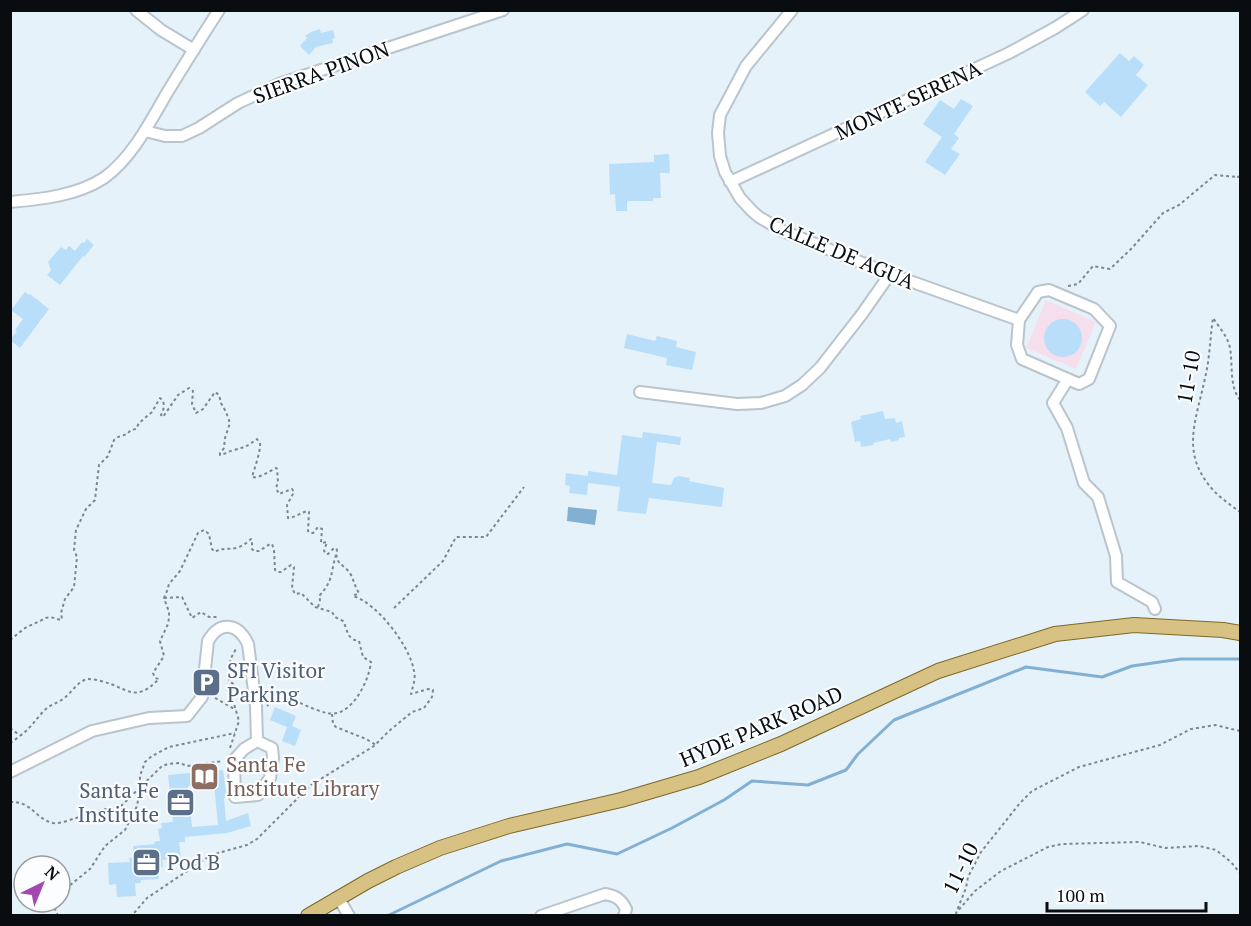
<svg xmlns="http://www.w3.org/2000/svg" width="1251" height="926" font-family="'PT Serif',serif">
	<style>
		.industrial { fill: #f5dfec }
		.water { fill: #82b0d2 }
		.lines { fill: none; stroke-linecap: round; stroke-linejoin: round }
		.stream { stroke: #82b0d2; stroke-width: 3 }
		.building { fill: #b8defa; fill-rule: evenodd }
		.minor-casing { stroke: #b9c4cc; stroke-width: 14 }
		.major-casing { stroke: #7e6826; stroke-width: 16 }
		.path { stroke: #7e868b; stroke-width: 2; stroke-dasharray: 3 3; stroke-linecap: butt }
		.minor { stroke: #fff; stroke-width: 10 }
		.major { stroke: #d7c284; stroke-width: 14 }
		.labels { text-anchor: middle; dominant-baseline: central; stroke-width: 4.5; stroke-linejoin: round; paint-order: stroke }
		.street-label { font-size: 21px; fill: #090d0f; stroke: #fbfdff }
		.service-label { font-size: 21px; fill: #4e5e75; stroke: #fbfdff; text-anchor: start }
		.education-label { font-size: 21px; fill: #785e54; stroke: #fbfdff; text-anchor: start }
	</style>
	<rect width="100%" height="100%" fill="#e6f2fa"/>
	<path class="industrial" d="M1046,300L1096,322L1076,369L1026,348Z"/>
	<path class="water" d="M568,507L597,510L595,525L567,521Z"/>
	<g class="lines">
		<path class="stream" d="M387,916L501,861L567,844L617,854L672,828L724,800L752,781L808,785L846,770L858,754L894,720L1026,667L1102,677L1132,666L1181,659H1240"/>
	</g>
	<path class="building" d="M320,29L321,33L333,30L335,38L332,39L333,43L316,47L309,55L300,46L307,38L305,36L311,32Z
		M1120,53L1129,61L1134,56L1144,65L1136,75L1148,85L1121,117L1104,102L1100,106L1085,92Z
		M961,99L973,106L954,134L959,138L951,149L960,154L945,175L925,162L942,137L923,124L940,100L954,109Z
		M669,154L670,173H660L661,198H653V201H627V211H616L615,194L610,195L609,164L654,162V155Z
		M87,239L94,245L84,257L83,256L60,285L47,275L51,270L48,262L61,247L66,250L69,246L75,251L82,242L84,243Z
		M25,292L29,295L30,294L49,309L20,348L10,340L17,331L15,330L23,319L11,310Z
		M1044 338a19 19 0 1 1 38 0a19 19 0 1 1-38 0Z
		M627,334L655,341L657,336L677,341L676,347L696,352L692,370L666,365L667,358L624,348Z
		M883,411L885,419L895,418L896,423L902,421L905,437L899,438V440L891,442L890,439L873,443L874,445L861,447L860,441L855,442L851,422L861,419L860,416Z
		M643,432L681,437L680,445L657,442L652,483L671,485L674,478L679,476L690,478L689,481L724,488L722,507L649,498L646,514L617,511L620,487L588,483L587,495L569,493L570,486L565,485L566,473L588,476V471L617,475L622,435L642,438Z
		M275,707L296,716L292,726L301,730L295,746L282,741L287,727L270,720Z
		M223,770L227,797L224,798L226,821L248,813L251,826L227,833L185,837V842H179L181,859L162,860L163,867L158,868L159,879L141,880V883H135L136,896L117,897L116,884L109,885L108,863L130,862L129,858L134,857L133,846L155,844L154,842L160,841L158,829L162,828L161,823L173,822L168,775ZM214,784L218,825L192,827L188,786Z"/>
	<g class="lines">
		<defs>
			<path id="minor" d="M136,10L161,30L194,50
				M792,10L746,66L720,115L718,133L720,156L725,172L740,198L752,211L759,217L783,231L890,274L1019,320
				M145,131L165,136H182L199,128L238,103L279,84L503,10
				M730,182L1009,53L1055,28L1083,10
				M10,202C42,199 76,196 104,178C132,158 150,122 167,93C184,65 201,38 219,10
				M1049,290L1094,309L1110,326L1089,379L1079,384L1022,359L1017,345L1019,320L1038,292Z
				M1068,379L1053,403L1067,428L1084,483L1098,497L1116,556L1117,582L1152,602L1155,609
				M640,392L737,404L761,403L785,396L802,385L820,368L862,314L890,274
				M257,741L272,748L273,758L270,778L258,795L235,797L234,760L244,749Z
				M10,772L92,731L149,718L187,716L202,697L208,641C220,620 238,623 248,644L256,706L257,741
				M338,897L349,916
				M541,916L605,894C616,896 621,899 626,909L624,916"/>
			<path id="major" d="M308,916L368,881L396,867L440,848L509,826L621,800L699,777L781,744L938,671L1055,634L1134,625L1223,630L1240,633"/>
		</defs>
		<use href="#minor" class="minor-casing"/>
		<use href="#major" class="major-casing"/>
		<path class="path" d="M1240,176L1238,177L1240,181
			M1068,286L1078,284L1093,266L1110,269L1132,248L1163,213L1179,205L1215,175L1238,177
			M1240,400C1229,386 1233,365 1230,348C1228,337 1219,327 1213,318C1210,337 1210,358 1205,378C1196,422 1179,454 1215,492C1222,499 1232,506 1240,512
			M164,598L182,597L192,618L201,612L209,617H218
			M318,607L320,600L319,596C334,580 330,574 336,555
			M394,608L443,561L456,537H486L524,487
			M10,640L25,628L46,618L50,617L61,620L62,619L61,613L65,599L74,587L77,557L74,550L76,530L86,509L95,500L99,465L108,456L114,440L118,437L127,434L131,430L136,429L139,423L152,412L160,398C166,403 164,409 161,415L163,417L178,395L189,388L193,391L192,404L196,413L203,409L215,392L219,395L221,403L226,412L230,423L225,438L224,448L220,453V455C225,454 229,451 234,450C245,447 248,446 257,439C258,441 260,442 260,444C261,450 254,470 252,477C259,479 269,471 276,468L277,469L278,482L276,488L279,494L292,489L294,492L287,505L288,518C295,518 301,512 308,511L309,512L308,531L310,533H313L318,527L322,529L321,543L327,542L324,551L326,554H328L333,549L336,548L337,550C334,565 345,564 351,575C354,581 355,587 359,593L353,596C377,603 410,646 414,671C416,678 413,686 411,694L428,689L433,690L432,697L424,708L412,712L389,731L374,746L311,785L257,839L247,845L211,855L147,898L135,912L130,916
			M215,698L236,710
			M332,714L333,724L336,727L366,739L376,745
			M10,728L18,734H20
			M1240,731L1215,725L1191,729L1160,745L1079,767L1032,791L1020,803L981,852L968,877L966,888L956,913L975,891L1001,871L1048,847L1062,844L1140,842L1165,848L1199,846L1216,850L1231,862L1240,873
			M10,743C16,739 23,734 28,729C35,722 40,714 47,708C52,704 58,703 63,699C72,693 77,681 88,679C92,679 97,680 101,681C129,688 134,704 159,679L155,678L153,673L164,656L160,641L168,624L169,618V612L164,598L167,591L169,584L180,571L198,533L204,530L209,534L212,549L215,552C223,547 228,550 236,548C242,546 247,543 251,539L252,540V549L254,551H259L270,544H272L274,550L275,570L278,572H281L291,565L294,567L292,588L295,594L301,593L315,607L332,612L335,617L343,621C348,630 346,639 359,641L363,657L371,662C369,681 351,719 327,713C313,710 292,699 279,693L267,706
			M230,748L239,721L234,704L232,696L233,684L229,680V674L232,669L230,660L237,647
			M10,802C32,801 35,819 53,823C60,824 69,820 76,818C89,814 104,807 118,809L162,766L168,764L180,763L187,766L223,761
			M60,900L69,886L90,869L105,846L125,830L137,806L140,788V776L145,762L152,756L169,747L235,733
			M58,916L55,909L59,902"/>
		<use href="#minor" class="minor"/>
		<use href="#major" class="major"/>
	</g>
	<defs>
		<symbol id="parking-square" viewBox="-11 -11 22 22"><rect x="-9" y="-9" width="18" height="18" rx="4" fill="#5c6f8a" stroke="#fbfdff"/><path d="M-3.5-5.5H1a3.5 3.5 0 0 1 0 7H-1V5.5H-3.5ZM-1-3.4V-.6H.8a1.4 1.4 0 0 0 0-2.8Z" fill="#fff"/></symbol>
		<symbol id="library-square" viewBox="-11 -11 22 22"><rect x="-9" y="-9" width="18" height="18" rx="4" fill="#8d6e63" stroke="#fbfdff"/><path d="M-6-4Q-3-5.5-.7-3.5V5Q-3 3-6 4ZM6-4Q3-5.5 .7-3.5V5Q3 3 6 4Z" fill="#fff"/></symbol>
		<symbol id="office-square" viewBox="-11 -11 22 22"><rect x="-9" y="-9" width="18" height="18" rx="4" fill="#5c6f8a" stroke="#fbfdff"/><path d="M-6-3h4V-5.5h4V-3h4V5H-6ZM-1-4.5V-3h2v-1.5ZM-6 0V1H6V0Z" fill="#fff"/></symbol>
	</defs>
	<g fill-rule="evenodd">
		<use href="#parking-square" x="190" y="666" width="33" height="33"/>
		<use href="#library-square" x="188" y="760" width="33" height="33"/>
		<use href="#office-square" x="164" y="786" width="33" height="33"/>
		<use href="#office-square" x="130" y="846" width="33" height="33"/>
	</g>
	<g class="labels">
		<g class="street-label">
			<text transform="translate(321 72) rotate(-20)">SIERRA PINON</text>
			<text transform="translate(908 100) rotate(-25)">MONTE SERENA</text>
			<text transform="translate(842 252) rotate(23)">CALLE DE AGUA</text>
			<text transform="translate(1188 377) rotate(-80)">11-10</text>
			<text transform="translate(761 726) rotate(-23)">HYDE PARK ROAD</text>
			<text transform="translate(960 868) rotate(-64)">11-10</text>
		</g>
		<g class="service-label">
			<text x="227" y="670">SFI Visitor<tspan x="227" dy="24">Parking</tspan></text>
			<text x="159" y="790" text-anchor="end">Santa Fe<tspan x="159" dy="24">Institute</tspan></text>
			<text x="167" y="862">Pod B</text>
		</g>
		<g class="education-label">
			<text x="226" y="764">Santa Fe<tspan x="226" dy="24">Institute Library</tspan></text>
		</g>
	</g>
	<rect width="1251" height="926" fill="none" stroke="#090d0f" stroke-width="24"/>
	<g transform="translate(42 884) rotate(43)"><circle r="28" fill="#fbfdff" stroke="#9a9d9f" stroke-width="1.5"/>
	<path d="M0-4.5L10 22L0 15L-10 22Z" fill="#a448b1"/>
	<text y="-9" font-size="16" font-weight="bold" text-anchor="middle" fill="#090d0f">N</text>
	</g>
	<path d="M1047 902v9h159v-9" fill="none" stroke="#090d0f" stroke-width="3"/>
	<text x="1056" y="902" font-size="18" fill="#090d0f" stroke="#fbfdff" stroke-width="4.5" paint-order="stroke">100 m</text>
</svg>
